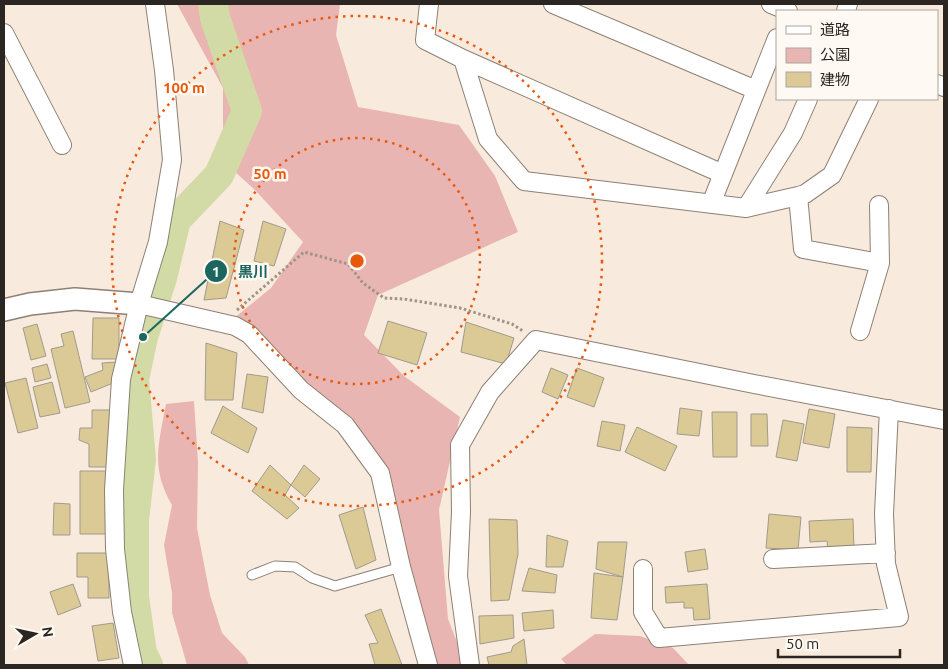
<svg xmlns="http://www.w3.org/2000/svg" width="948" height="669" font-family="Ubuntu,'Noto Sans JP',sans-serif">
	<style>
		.green { fill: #e9b5b2 }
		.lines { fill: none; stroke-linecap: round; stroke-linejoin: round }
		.river { stroke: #d2dba5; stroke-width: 30 }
		.building { fill: #dbca96; stroke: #a09b8b }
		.service-casing { stroke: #8d8174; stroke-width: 11 }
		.minor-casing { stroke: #8d8174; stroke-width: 20 }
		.tertiary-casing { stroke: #8d8174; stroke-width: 24 }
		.path { stroke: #9e9489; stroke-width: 3; stroke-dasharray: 2.5 2.5; stroke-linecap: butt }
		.service { stroke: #fff; stroke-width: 9 }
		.minor { stroke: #fff; stroke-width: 18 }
		.tertiary { stroke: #fff; stroke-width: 21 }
		.ring { fill: none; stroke: #e8590c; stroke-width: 2.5; stroke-dasharray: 2.5 5 }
		.centre { fill: #e8590c; stroke: #fff9f3; stroke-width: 2.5 }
		.ring-label { font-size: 15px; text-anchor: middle; font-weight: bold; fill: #e8590c; stroke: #fff9f3; stroke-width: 5; stroke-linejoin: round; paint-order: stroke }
		.leader { fill: none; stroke: #1b665f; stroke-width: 2 }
		.callout-dot { fill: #1b665f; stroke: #fff9f3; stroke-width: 2 }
		.mark-label { font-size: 15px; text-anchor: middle; font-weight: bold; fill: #fff }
		.callout-label { font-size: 15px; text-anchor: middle; font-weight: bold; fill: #1b665f; stroke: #fff9f3; stroke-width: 5; stroke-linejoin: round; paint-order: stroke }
	</style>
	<rect width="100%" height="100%" fill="#f8eadc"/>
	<path class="green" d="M177,4H340L336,35L358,107L459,125L495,176L518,232L378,295L364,335L404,376L460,417L439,510L448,619L466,665H420L409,635L378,480L282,363L233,319L271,288L303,242L255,190L223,161V88Z
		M194,401L198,462L197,528L210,595L222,633L245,657L249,665H187L172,613V593L164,545L172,505C150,468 159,443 166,404Z
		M595,634L640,636L673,648L689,665H567L561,659Z"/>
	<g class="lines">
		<path class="river" d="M148,665L142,653L134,597V520L141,459L134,379L143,337L162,278L176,220L219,175L247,111L215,18L213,4"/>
	</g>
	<path class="building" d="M220,221L244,230L226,298L204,300Z
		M263,221L286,229L274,266L254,261Z
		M93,318H119V359H92Z
		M388,321L427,333L417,365L378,353Z
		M466,322L514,338L506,364L461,352Z
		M37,324L46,356L31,360L23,328Z
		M73,331L90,402L65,408L51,349L64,346L61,334Z
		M206,343L237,353L233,400H205Z
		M116,362L118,381L91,392L85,377L103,370L102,363Z
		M47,364L51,378L35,382L32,368Z
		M551,368L568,375L558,399L542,392Z
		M577,368L604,378L594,407L567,397Z
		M247,374L268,377L263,413L242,408Z
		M26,378L38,428L18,433L5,383Z
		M52,382L60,413L40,417L33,387Z
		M223,406L257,428L248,453L211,433Z
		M680,408L702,411L699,436L677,434Z
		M809,409L835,414L829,448L803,443Z
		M92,410H114L113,467H89V444L79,440L80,428H92Z
		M712,412H737V457H713Z
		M751,414H767L768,446H751Z
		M783,420L804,424L797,461L776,457Z
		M602,421L625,425L620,451L597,446Z
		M637,427L677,446L665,471L625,452Z
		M847,427L872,428L871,472H847Z
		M270,465L291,485L285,495L299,508L287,519L252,491Z
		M304,465L320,479L305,497L291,485Z
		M80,471H112V534H80Z
		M54,503L70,504V535H53Z
		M363,507L376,560L356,569L339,515Z
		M769,514L801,517L798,550L766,548Z
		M489,519L517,520L518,554L509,600L491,601Z
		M853,519L854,550L828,551L827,541L810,542L809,521Z
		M547,535L568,541L563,567H546Z
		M598,542H627L623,577L596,569Z
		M705,549L708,569L688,572L685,552Z
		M77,553H109V598H88V577H77Z
		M529,568L557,575L555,593L522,591Z
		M594,573L623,577L617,620L591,618Z
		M73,584L81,606L58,615L50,592Z
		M707,584L710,619L694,620L693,608H684V602L666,603L665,587Z
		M381,609L402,665H375L369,644L378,643L365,615Z
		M553,610L554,628L524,631L522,613Z
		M513,615L514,638L480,644L479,616Z
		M113,623L119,658L98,661L92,626Z
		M524,639L527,665H489L487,657L511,652L513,646Z"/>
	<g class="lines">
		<defs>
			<path id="service" d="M252,575L275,566L295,567L312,578L335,586L401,567"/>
			<path id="minor" d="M429,4L425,40L463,59L488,139L524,181L746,208L798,196L805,194L832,175L869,99
				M553,4L756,90
				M771,4L788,11
				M846,11L848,4
				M4,33L62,145
				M463,59L723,174
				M937,84L944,87
				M798,196L803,249L880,263L860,331
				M711,204L777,38
				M879,205L880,263
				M746,208L793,133L808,99
				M139,304L235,326L249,334L301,390L345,425L380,473L401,567L428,665
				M773,559L886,553
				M643,569V612L659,638L899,617L886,564L884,514L889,409
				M133,665L122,612L115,549L114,490L121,379L139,304L158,242L172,160L164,70L155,4
				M470,665L458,576L461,512L460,445L490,392L536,340L754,384L944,420"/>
			<path id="tertiary" d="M4,310L30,304L75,299L139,304"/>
		</defs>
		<use href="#service" class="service-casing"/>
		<use href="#minor" class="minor-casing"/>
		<use href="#tertiary" class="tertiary-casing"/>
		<path class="path" d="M237,310L304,252L348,264L363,283L384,298L404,299L460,308L512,324L523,331"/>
		<use href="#service" class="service"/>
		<use href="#minor" class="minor"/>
		<use href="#tertiary" class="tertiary"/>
	</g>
	<g class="ring">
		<circle cx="357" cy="261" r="123"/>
		<circle cx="357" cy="261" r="245"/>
	</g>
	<circle cx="357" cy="261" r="8" class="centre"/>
	<g class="ring-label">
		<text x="184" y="93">100 m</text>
		<text x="270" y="179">50 m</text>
	</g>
	<path class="leader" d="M143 337L216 271"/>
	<g class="callout-dot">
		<circle cx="143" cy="337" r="5"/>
		<circle cx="216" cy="271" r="12"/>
	</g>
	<g class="mark-label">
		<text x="216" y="277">1</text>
	</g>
	<g class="callout-label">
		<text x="253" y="277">黒川</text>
	</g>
	<rect width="948" height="669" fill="none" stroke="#2b2621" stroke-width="10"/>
	<rect x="776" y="10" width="162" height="90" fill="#fff9f3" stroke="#aaa59f"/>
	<rect x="786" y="26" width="25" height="8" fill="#ffffff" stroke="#aaa59f"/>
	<text x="820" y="35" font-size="15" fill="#2b2621">道路</text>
	<rect x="786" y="48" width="25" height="15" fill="#e9b5b2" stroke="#aaa59f"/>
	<text x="820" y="60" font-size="15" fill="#2b2621">公園</text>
	<rect x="786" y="72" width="25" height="15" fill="#dbca96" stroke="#aaa59f"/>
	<text x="820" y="85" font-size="15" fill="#2b2621">建物</text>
	<g transform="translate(35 634) rotate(81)" stroke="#fff9f3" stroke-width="4" paint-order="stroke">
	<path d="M0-4L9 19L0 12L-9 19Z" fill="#2b2621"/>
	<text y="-8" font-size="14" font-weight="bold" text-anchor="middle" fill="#2b2621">N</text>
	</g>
	<path d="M778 649v8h122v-8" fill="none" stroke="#2b2621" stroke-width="2.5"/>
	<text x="786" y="649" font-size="15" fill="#2b2621" stroke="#fff9f3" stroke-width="4" paint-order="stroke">50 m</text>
</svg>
